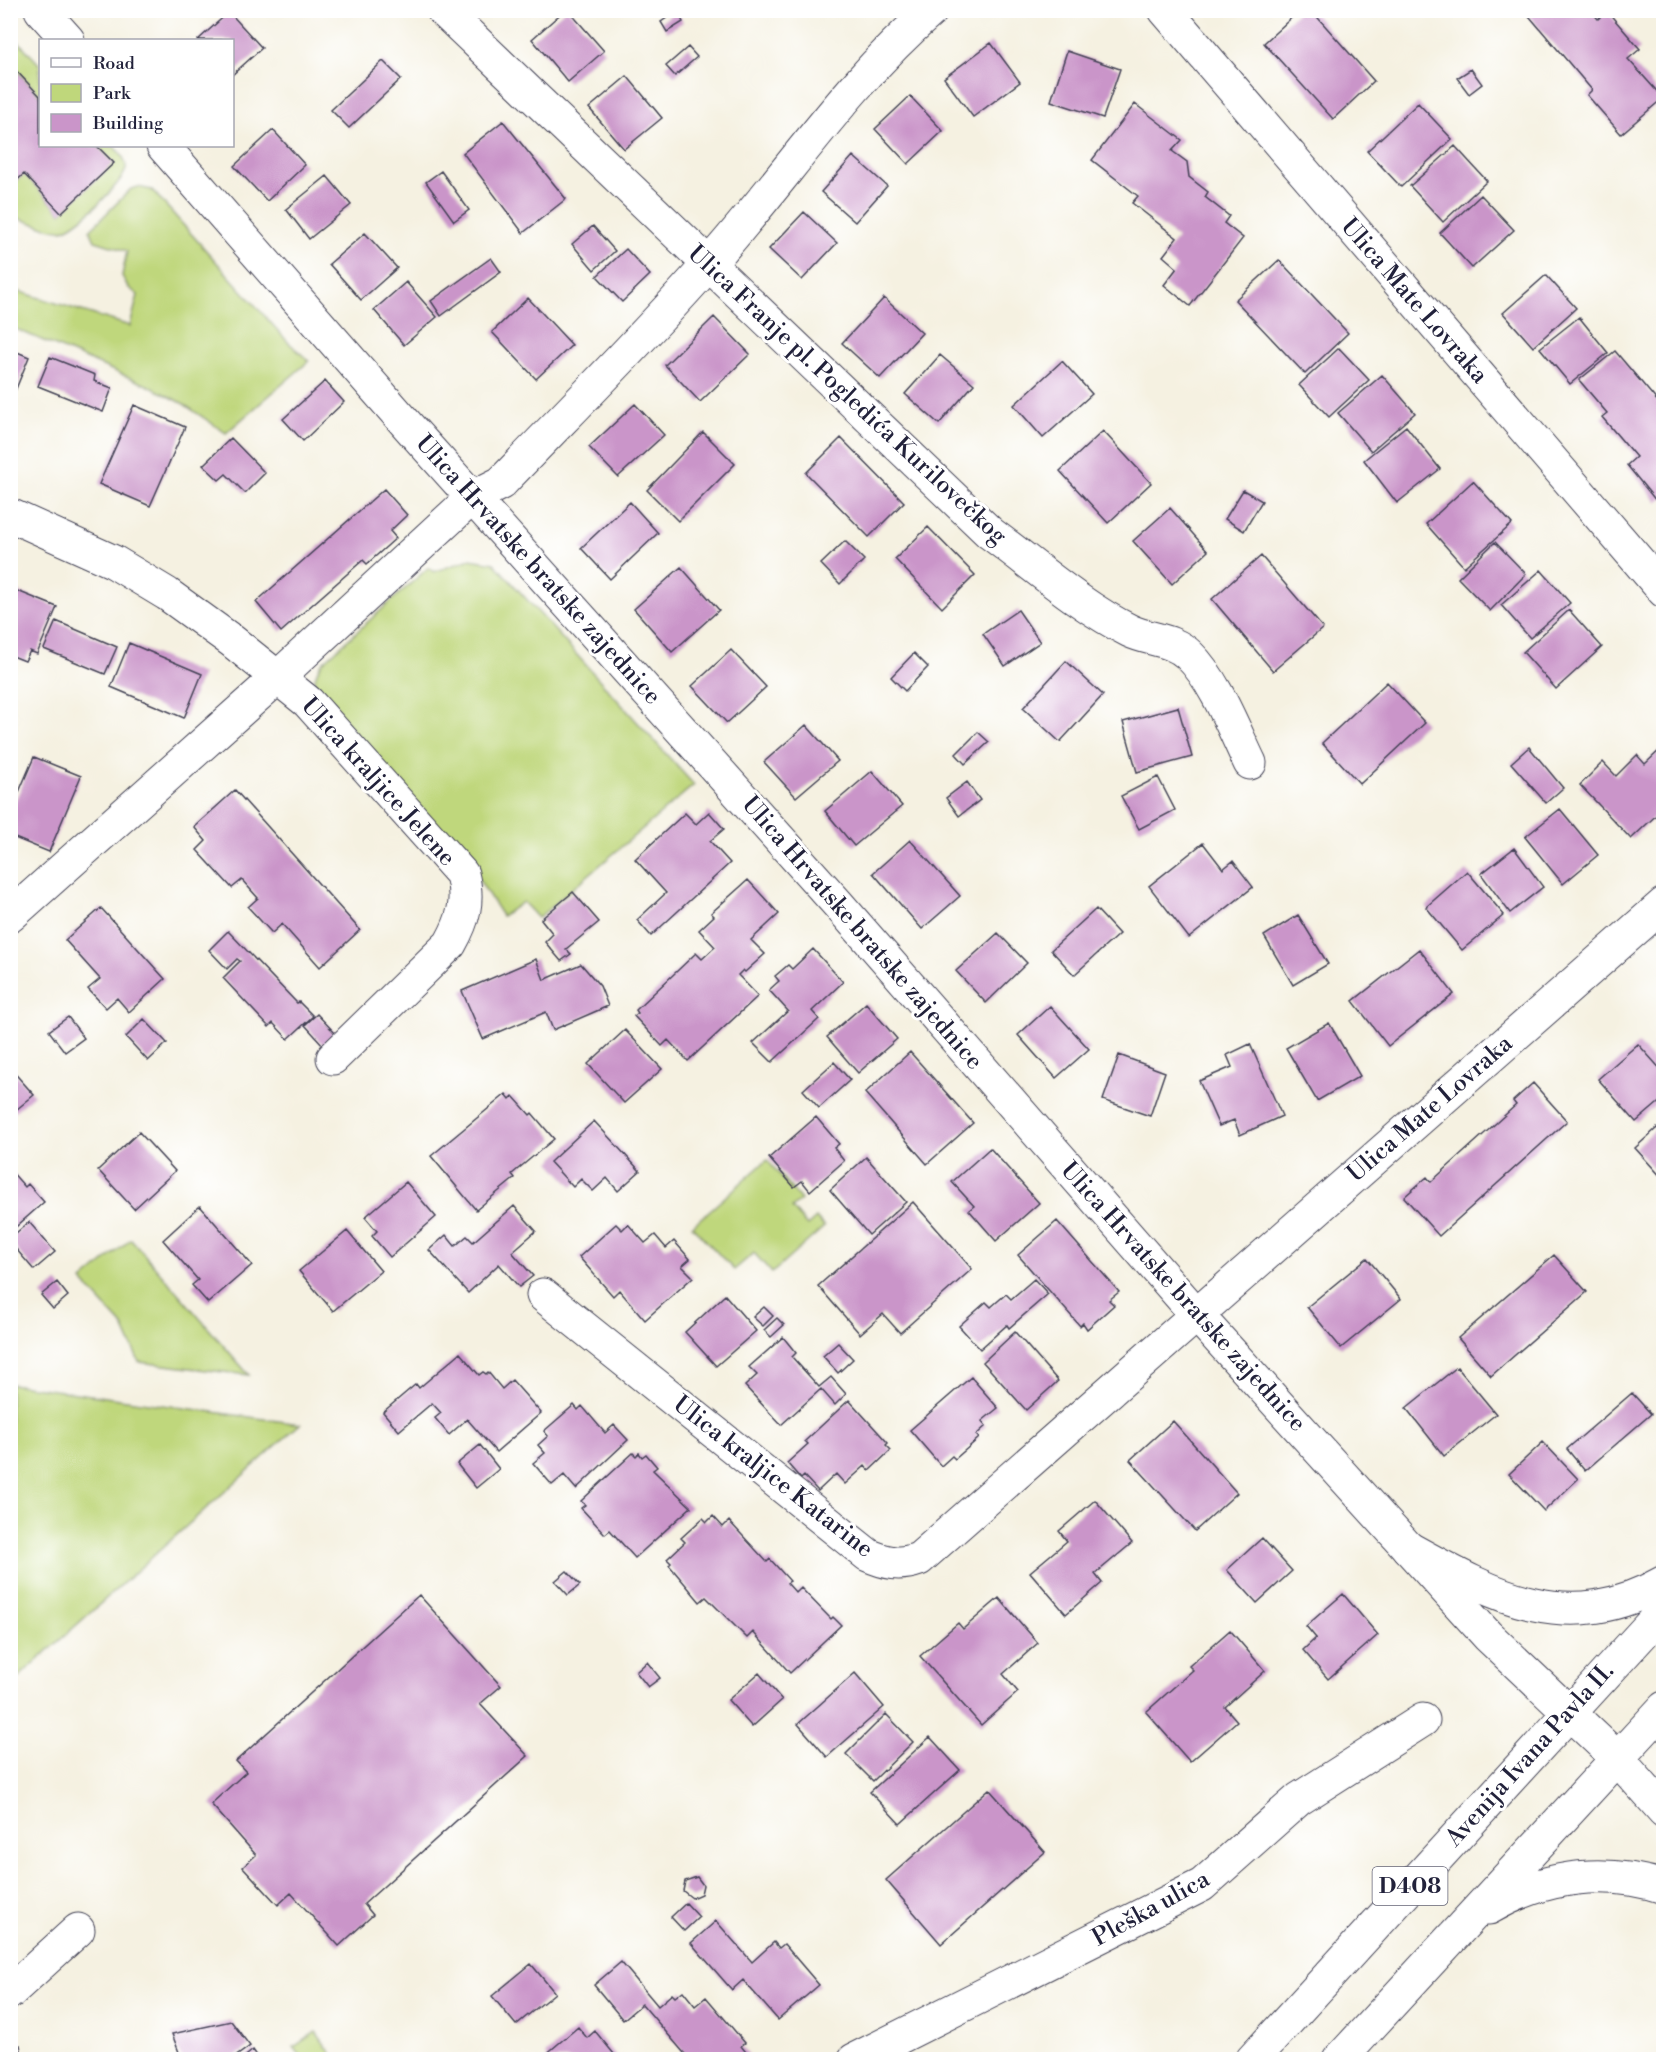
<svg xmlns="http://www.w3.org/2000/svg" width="1674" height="2070" font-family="'Libre Bodoni',serif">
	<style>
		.green { fill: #bfd77b; stroke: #707c5b; stroke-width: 1.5 }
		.building { fill: #ca95c9 }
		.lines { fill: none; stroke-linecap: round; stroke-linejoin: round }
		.minor-casing { stroke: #424154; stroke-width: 35 }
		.tertiary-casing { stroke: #424154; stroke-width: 35 }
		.primary-casing { stroke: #424154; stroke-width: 35 }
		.minor { stroke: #fff; stroke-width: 33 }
		.tertiary { stroke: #fff; stroke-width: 33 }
		.primary { stroke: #fff; stroke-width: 33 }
		.labels { text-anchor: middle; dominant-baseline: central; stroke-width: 6; stroke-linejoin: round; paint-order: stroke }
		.shield { fill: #fff; stroke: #646476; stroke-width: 1.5 }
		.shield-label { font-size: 22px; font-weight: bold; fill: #22223b }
		.street-label { font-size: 24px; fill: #22223b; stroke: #fff }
	</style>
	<rect width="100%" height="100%" fill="#fff"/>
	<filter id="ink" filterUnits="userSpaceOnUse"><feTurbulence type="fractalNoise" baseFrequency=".0167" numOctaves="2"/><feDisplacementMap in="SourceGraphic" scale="12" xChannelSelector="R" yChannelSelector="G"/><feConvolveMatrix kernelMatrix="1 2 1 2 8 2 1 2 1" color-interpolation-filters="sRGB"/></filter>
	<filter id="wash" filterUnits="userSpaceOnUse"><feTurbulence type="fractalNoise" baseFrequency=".008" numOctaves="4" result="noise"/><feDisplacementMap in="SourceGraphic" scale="24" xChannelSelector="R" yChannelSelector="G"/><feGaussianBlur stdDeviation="1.35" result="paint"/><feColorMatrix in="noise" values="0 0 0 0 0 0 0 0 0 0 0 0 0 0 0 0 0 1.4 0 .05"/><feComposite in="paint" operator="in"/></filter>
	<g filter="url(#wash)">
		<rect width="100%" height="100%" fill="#f5f1e1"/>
		<path class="green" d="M10,32L40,65V96L11,64Z
			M97,146H113C119,152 127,159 126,169C123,183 74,231 60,230C44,229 26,220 11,216L10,180L14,183L24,174L61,213L113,163Z
			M138,187L152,190L288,342L309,361L226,433L182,403L147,385L11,327V289L130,326L138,295L128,287L122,276L127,251L95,241L90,230L131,189Z
			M470,559L494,563L694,785L538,918L523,902L502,916L472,869L316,691C313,679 316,671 323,662L428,568L434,572Z
			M767,1160L801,1200L792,1208L807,1226L816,1218L824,1227L772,1273L754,1253L734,1270L692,1226Z
			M131,1239L249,1375L139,1362L123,1326L82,1281Z
			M11,1384L300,1424L11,1684L10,1384Z
			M316,2032L335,2059H303L294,2047Z"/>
		<g id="blocks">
			<path class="building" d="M565,10H568L604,51L568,82L532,39Z
				M1300,10H1311L1374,81L1333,119L1264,43Z
				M1524,10H1590L1598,19L1607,11L1640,49L1628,59L1663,98L1621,134L1587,95L1592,90Z
				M677,11L683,22L667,32L661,22Z
				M229,12L262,48L232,75V40H198Z
				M991,43L1020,82L973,117L944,78Z
				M688,47L697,57L675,76L666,66Z
				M1067,51L1120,69L1103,118L1051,101Z
				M383,61L401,79L349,128L331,110Z
				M10,64L40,96V146H97L114,163L61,213L24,174L14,183L10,180Z
				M1471,69L1482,84L1469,94L1457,78Z
				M627,76L662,118L624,149L589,108Z
				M910,96L943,131L908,164L875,129Z
				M1418,103L1452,139L1401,187L1367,151Z
				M1135,104L1182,140L1172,151L1187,162L1189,177L1208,192L1205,197L1229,216L1224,223L1243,238L1190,306L1164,285L1177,268L1163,256L1177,238L1132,203L1138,196L1092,160Z
				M503,121L566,199L523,233L463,153Z
				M273,130L305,165L267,201L234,166Z
				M1455,146L1487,181L1443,222L1410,186Z
				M853,156L887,186L855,222L821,192Z
				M441,171L469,210L454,221L426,182Z
				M327,176L351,205L309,239L286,209Z
				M1481,195L1514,230L1472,268L1440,233Z
				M804,212L837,243L802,280L769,249Z
				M593,226L615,251L594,270L572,244Z
				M365,233L397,268L361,300L329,264Z
				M626,249L650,275L622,302L597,276Z
				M491,258L501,272L441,316L431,301Z
				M1279,260L1348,333L1305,374L1235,300Z
				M1546,275L1576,308L1533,347L1503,313Z
				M406,282L437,317L404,345L374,310Z
				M528,298L572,345L536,379L492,332Z
				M884,298L922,333L880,378L842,343Z
				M714,317L750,354L700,402L665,365Z
				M1579,317L1608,353L1570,384L1540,348Z
				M1339,348L1369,380L1329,417L1299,385Z
				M10,349L29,357L11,401H10Z
				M1615,351L1664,409V497L1657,502L1627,465L1636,457L1602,417L1607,413L1579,380Z
				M940,355L974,384L939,424L905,394Z
				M50,357L95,375L94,381L112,388L103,412L38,386Z
				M1062,361L1092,394L1043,438L1014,405Z
				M1382,375L1415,413L1371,451L1338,413Z
				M325,381L344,402L303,441L283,419Z
				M635,404L664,435L618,477L589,447Z
				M134,405L185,427L150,506L99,484Z
				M1406,426L1440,469L1397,503L1364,460Z
				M1103,431L1151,483L1108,523L1060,471Z
				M703,432L735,464L678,521L647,490Z
				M231,438L265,473L245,493L226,474L219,480L203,465Z
				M841,438L904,502L869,537L806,473Z
				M1473,481L1512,524L1464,567L1426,524Z
				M384,489L407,515L390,531L396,538L367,564L363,560L281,632L256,602Z
				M1243,490L1262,501L1244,531L1225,519Z
				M630,502L658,533L610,579L581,548Z
				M1170,508L1208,551L1172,584L1133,541Z
				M928,527L975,575L942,608L895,559Z
				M845,541L864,560L840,584L821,564Z
				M1495,542L1526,574L1490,611L1458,578Z
				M1261,556L1323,628L1273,671L1212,599Z
				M681,567L719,610L672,652L634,609Z
				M1541,570L1570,603L1530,638L1501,605Z
				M10,588L57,607L37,654L30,651L25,661L10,655Z
				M1018,610L1040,642L1005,666L983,634Z
				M1569,610L1602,647L1556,689L1523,652Z
				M56,621L117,647L105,674L44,649Z
				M129,643L202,674L184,718L111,687Z
				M731,650L766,687L727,723L692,686Z
				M914,653L928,667L905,691L891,677Z
				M1066,661L1103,695L1060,742L1023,708Z
				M1387,682L1425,723L1360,784L1322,743Z
				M1178,707L1192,757L1137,772L1123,722Z
				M806,725L838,761L796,797L764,762Z
				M978,732L989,742L965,764L956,754Z
				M1529,747L1563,788L1546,803L1511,763Z
				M1662,748L1664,808L1631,839L1580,785L1603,762L1616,776L1637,755L1645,764Z
				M34,757L81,776L49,852L10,836V813Z
				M872,771L902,806L854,846L825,811Z
				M1158,777L1175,810L1139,829L1121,796Z
				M967,782L980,800L959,816L946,798Z
				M235,790L360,930L320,967L282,924L272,933L248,907L258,898L242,880L232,888L197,850L206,841L194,827Z
				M1560,809L1598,855L1563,884L1525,837Z
				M709,812L724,829L710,841L730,863L651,936L637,920L666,893L635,859L685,813L696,824Z
				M910,840L960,896L922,929L873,873Z
				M1203,843L1223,869L1233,861L1253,887L1189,938L1149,886Z
				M1514,848L1543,887L1510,913L1481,874Z
				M1467,871L1504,915L1462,950L1426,907Z
				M748,880L779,914L751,940L765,954L745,972L743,970L738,975L758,996L688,1061L668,1040L662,1046L634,1016L638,1013L636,1010L696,953L702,959L715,947L699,930L714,916L711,913Z
				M573,892L599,922L566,949L571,954L561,961L545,942L553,934L541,919Z
				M101,908L165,979L129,1012L117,998L106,1008L88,989L100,979L65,940Z
				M1096,909L1119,934L1074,975L1051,950Z
				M1298,915L1328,964L1293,985L1264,936Z
				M228,931L297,1003L299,1002L313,1016L288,1039L273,1023L269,1027L223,978L240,961L237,959L227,969L209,950Z
				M998,933L1027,963L986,1003L956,971Z
				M813,949L843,982L812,1011L819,1019L772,1062L753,1043L788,1011L769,990L779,981L775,976L788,965L792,969Z
				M1419,949L1454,994L1388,1046L1353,1001Z
				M536,959L544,980L581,964L600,986L608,1006L553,1030L546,1012L483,1039L462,991Z
				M866,1003L897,1039L858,1073L827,1037Z
				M1050,1006L1089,1049L1056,1078L1018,1035Z
				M317,1014L335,1033L323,1045L305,1025Z
				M68,1017L84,1038L65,1052L49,1031Z
				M144,1019L167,1043L148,1061L126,1037Z
				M1329,1023L1360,1076L1317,1101L1286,1048Z
				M625,1030L662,1069L624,1103L588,1064Z
				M1250,1044L1282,1116L1240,1135L1234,1120L1219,1126L1199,1081L1232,1067L1227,1055Z
				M1638,1044L1664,1073V1098L1636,1122L1598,1079Z
				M910,1052L973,1123L927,1164L865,1093Z
				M1119,1055L1165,1072L1150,1116L1103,1100Z
				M834,1062L850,1080L819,1108L803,1090Z
				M10,1068L34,1095L10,1115Z
				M1533,1083L1567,1121L1439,1236L1404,1197L1427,1177L1431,1182L1516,1105L1513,1101Z
				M506,1094L510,1099L513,1096L530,1115L532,1113L554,1139L512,1174L515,1178L476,1210L431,1156Z
				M816,1117L839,1144L834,1148L844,1161L810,1191L802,1181L794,1187L769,1158Z
				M594,1121L640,1171L618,1191L607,1178L593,1191L581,1179L573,1187L550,1162Z
				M1657,1128L1664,1135V1180L1635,1148Z
				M139,1132L175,1171L134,1209L98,1170Z
				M990,1148L1039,1203L996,1241L969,1210L974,1206L952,1182Z
				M866,1157L906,1202L869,1235L830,1190Z
				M10,1170L25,1187L28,1184L44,1202L10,1232Z
				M406,1182L436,1217L390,1257L372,1236L377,1231L365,1217Z
				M913,1202L972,1269L900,1333L883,1314L860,1334L818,1286Z
				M200,1206L252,1265L208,1303L192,1285L198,1280L163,1240Z
				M514,1206L536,1231L512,1252L533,1276L519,1287L499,1264L468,1293L429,1250L446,1235L455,1246L467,1236L473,1242Z
				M1057,1221L1119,1292L1109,1300L1114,1305L1087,1329L1083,1323L1080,1326L1018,1255Z
				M29,1222L55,1252L34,1270L10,1242V1238Z
				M616,1224L622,1230L628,1224L645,1243L655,1235L666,1248L674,1241L690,1259L682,1266L693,1277L645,1320L619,1290L613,1296L579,1257Z
				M347,1231L381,1271L333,1311L299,1271Z
				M1554,1255L1587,1292L1491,1376L1458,1338Z
				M1367,1258L1401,1299L1341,1348L1307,1307Z
				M1034,1279L1048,1294L1009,1328L1007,1325L980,1349L959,1326L986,1302L991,1307L1006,1294L1011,1299Z
				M57,1282L68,1296L53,1309L41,1295Z
				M725,1295L756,1331L716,1366L685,1332Z
				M764,1307L773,1316L763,1326L753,1317Z
				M777,1318L784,1325L771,1337L764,1330Z
				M1015,1332L1058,1381L1026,1410L983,1362Z
				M783,1337L796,1353L792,1357L819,1387L831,1377L846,1394L835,1405L821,1389L781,1425L745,1386L757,1375L749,1367Z
				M838,1343L853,1359L838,1373L823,1356Z
				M460,1353L479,1375L483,1372L486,1374L488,1372L502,1389L512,1380L541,1413L496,1452L467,1419L449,1435L435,1418L441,1413L432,1403L399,1431L383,1412L416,1384L419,1388Z
				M1457,1367L1496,1414L1444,1456L1406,1408Z
				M971,1377L998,1408L982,1421L986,1426L976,1435L979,1438L955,1459L952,1456L941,1466L910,1430Z
				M1632,1393L1651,1414L1585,1471L1567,1449Z
				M849,1400L888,1443L886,1445L891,1450L869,1471L865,1466L845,1484L836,1474L818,1491L804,1476L801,1479L787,1463L808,1444L805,1441Z
				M574,1405L578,1410L582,1406L605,1433L614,1425L628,1440L576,1489L564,1475L552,1485L533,1463L545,1453L538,1445L548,1436L544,1431Z
				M1173,1421L1237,1493L1195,1531L1130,1460Z
				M1543,1442L1578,1479L1544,1511L1509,1474Z
				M480,1445L499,1469L476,1488L457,1464Z
				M633,1453L636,1456L639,1453L642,1457L646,1454L657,1467L653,1470L691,1507L635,1558L610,1530L605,1534L581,1508L585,1505L581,1501Z
				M1095,1500L1132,1543L1095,1574L1102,1583L1066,1614L1030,1572L1067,1541L1059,1531Z
				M713,1516L723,1527L729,1521L767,1562L770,1559L790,1581L787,1583L796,1593L801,1588L831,1619L833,1617L841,1625L790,1673L753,1632L747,1638L706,1597L700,1602L669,1565L671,1563L667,1559L685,1542L681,1538L703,1518L707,1522Z
				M1262,1538L1292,1571L1257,1603L1227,1570Z
				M567,1571L580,1585L568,1595L555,1581Z
				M1343,1594L1378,1635L1328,1679L1303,1650L1316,1638L1306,1626Z
				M419,1595L501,1686L480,1704L528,1756L364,1904L373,1915L339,1946L291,1893L278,1905L243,1867L256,1855L211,1804L246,1772L236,1761Z
				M999,1598L1038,1643L1003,1674L1018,1692L981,1725L920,1656L958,1623L963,1629Z
				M1230,1630L1265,1671L1225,1707L1237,1721L1190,1762L1146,1712L1193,1670L1189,1666Z
				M647,1662L660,1678L648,1687L636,1672Z
				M759,1673L782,1700L752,1727L728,1700Z
				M855,1673L884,1707L827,1757L798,1724Z
				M886,1714L913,1742L873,1781L846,1754Z
				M930,1737L960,1770L900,1824L870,1792Z
				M989,1789L1045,1852L941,1944L886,1880Z
				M697,1877L703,1885L701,1894L692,1898L683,1891L685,1881Z
				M686,1903L699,1917L684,1931L671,1917Z
				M716,1921L752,1962L774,1942L779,1948L784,1944L819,1985L778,2020L743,1980L732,1990L691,1943Z
				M621,1962L658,2006L672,1994L675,1997L683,1991L695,2006L706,1997L745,2043L741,2046L749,2056L748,2060H690L642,2004L623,2020L594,1985Z
				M531,1964L555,1993L516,2025L492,1996Z
				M231,2021L250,2046L231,2060H182L172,2034Z
				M578,2027L587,2038L595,2031L619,2060H549L545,2055Z
				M20,2045L23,2060H10V2047Z
				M253,2050L260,2060H241Z"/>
		</g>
	</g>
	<g filter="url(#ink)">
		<use href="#blocks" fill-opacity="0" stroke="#424154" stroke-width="1.5"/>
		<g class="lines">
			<defs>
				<path id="minor" d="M443,10L990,533C1035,566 1080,606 1130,631C1149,640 1173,639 1189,655C1215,680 1234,730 1250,763
					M1165,10L1664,591
					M10,515L114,562L167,594L232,641L308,702L462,874C469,901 464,919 450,944L333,1058
					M10,916L277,678L473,497L501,483C570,411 641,341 707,266C783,182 845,85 932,10
					M543,1295L868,1555C886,1563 900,1566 919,1559L1664,904
					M10,1992L78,1930
					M854,2060L1202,1885L1299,1799L1423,1720"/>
				<path id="tertiary" d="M41,10L68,40
					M163,146L409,427L837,903L1196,1314L1488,1636L1617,1758L1664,1811"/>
				<path id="primary" d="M1408,1548C1495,1596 1567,1637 1664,1582
					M1489,1908C1544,1876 1603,1868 1664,1887
					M1252,2060L1664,1610
					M1339,2060L1664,1708"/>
			</defs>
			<use href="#minor" class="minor-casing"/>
			<use href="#tertiary" class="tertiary-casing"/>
			<use href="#primary" class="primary-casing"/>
			<use href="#minor" class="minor"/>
			<use href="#tertiary" class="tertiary"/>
			<use href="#primary" class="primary"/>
		</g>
	</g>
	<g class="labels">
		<rect class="shield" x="1372.5" y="1867" width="75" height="38" rx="4.5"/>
		<g class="shield-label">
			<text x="1410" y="1886">D408</text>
		</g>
		<g class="street-label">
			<text transform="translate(1414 301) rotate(49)">Ulica Mate Lovraka</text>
			<text transform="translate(847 395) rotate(43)">Ulica Franje pl. Pogledića Kurilovečkog</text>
			<text transform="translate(538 570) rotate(48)">Ulica Hrvatske bratske zajednice</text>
			<text transform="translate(378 782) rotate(48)">Ulica kraljice Jelene</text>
			<text transform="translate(862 933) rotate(49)">Ulica Hrvatske bratske zajednice</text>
			<text transform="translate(1430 1109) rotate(-41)">Ulica Mate Lovraka</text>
			<text transform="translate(1183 1297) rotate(48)">Ulica Hrvatske bratske zajednice</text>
			<text transform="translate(773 1477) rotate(38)">Ulica kraljice Katarine</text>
			<text transform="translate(1530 1755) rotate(-48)">Avenija Ivana Pavla II.</text>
			<text transform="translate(1151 1909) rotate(-29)">Pleška ulica</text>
		</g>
	</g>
	<rect width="1674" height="2070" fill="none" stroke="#fff" stroke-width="36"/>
	<rect x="39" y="39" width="195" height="108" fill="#ffffff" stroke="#a7a7b1" stroke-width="1.5"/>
	<rect x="51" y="58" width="30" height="9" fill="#ffffff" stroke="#a7a7b1" stroke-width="1.5"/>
	<text x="93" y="69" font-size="18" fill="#22223b">Road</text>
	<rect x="51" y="84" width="30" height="18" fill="#bfd77b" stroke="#a7a7b1" stroke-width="1.5"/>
	<text x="93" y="99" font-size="18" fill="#22223b">Park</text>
	<rect x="51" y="114" width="30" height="18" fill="#ca95c9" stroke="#a7a7b1" stroke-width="1.5"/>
	<text x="93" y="129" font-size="18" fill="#22223b">Building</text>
</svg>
